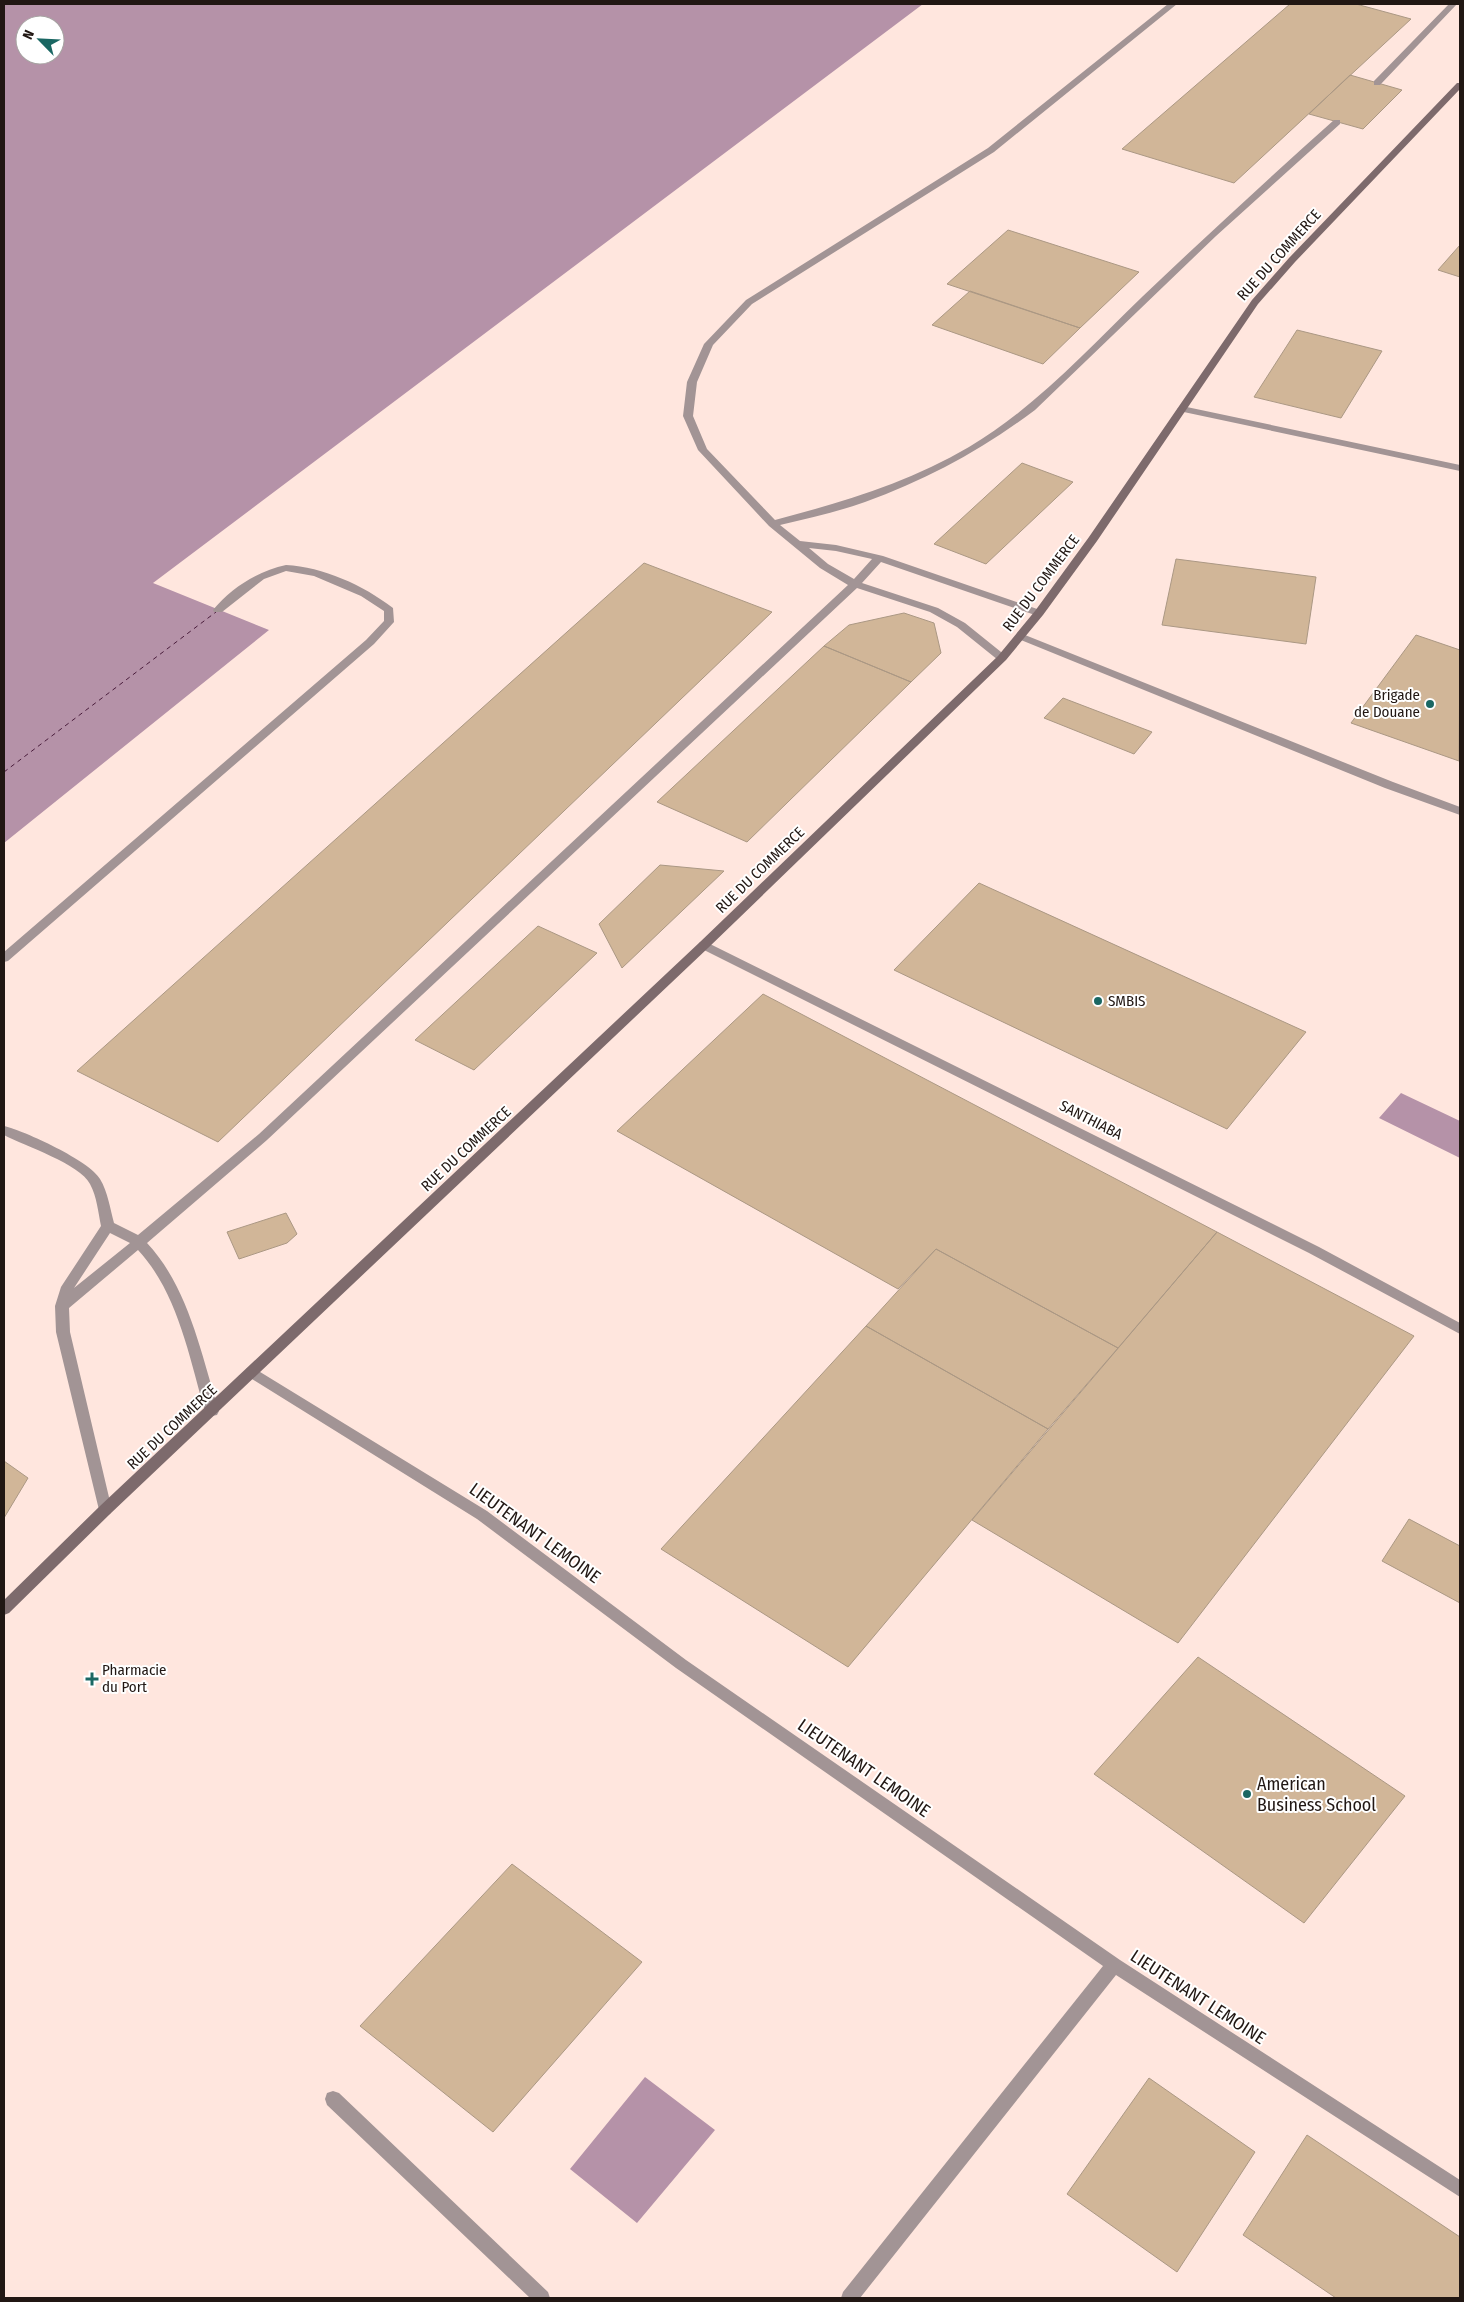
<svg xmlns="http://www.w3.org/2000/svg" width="1464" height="2302" font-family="'Fira Sans Condensed',sans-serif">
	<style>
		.water { fill: #b592a8; fill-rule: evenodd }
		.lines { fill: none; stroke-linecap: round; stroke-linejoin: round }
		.ferry { stroke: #491c3b; stroke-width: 1; stroke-dasharray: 4.5 4; stroke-linecap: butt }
		.building { fill: #d1b698; stroke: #ab9884 }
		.lane { fill: #a29495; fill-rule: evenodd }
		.street { fill: #a29495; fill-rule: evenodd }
		.secondary { fill: #7d6a6c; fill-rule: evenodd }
		.poi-dot { fill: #1a6763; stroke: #fff; stroke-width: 2 }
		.labels { text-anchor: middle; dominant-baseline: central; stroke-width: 4; stroke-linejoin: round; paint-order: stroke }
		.street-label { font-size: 15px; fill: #211713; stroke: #fff }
		.poi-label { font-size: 15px; fill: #211713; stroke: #fff; text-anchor: start }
		.near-street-label { font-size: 18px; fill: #211713; stroke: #fff }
		.near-poi-label { font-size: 18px; fill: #211713; stroke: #fff; text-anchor: start }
	</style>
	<rect width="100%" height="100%" fill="#ffe6de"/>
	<path class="water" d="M4,4H923L153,583L269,630L4,843ZM25,25H55V55H25Z
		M1401,1093L1460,1121V1158L1379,1118Z
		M645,2077L715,2130L637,2223L570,2169Z"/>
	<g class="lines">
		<path class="ferry" d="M4,772L216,612"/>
	</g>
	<path class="building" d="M1290,4H1356L1411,19L1234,183L1122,149Z
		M1350,75L1402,90L1363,129L1309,114Z
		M1008,230L1139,272L1080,328L947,284Z
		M1460,245V277L1438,270Z
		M970,291L1080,328L1043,364L932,325Z
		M1297,330L1382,351L1341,418L1254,397Z
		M1022,463L1073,482L986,564L934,544Z
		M1176,559L1316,577L1306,644L1162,625Z
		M644,563L772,612L218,1142L77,1071Z
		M904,613L934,623L941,653L911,682L824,646L849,625Z
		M1416,635L1460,650L1459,761L1351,723Z
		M824,646L911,682L747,842L657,802Z
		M1063,698L1152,732L1134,754L1044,718Z
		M660,865L724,871L622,968L599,924Z
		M979,883L1306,1032L1227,1129L894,970Z
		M538,926L597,953L474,1070L415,1040Z
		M763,994L1217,1232L1118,1348L936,1249L898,1289L617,1131Z
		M286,1213L297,1234L287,1243L239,1259L227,1232Z
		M1217,1232L1414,1336L1178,1643L972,1520Z
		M936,1249L1118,1348L1048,1429L866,1326Z
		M866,1326L1048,1429L848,1667L661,1549Z
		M4,1461L28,1478L4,1518Z
		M1409,1519L1460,1546V1603L1382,1561Z
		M1198,1657L1405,1796L1304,1923L1094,1774Z
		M512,1864L642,1962L493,2132L360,2026Z
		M1149,2078L1255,2152L1177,2272L1067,2194Z
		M1307,2135L1460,2237V2298H1336L1243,2235Z"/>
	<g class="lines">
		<path class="lane" d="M1168,4H1177L994,152L752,304L713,345L697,382L693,416L707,449L775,520C843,502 908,483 969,447C1035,408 1087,350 1142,297C1205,237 1269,178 1334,120H1340V124L1216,236L1035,410C983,449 927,480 865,502C837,512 809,518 780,525L800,541L836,545L883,556L1043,611V615H1035L881,562L862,583L938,608L965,623L1006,656V660H998L957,627L930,612L857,588L267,1140L147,1243C189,1288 201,1354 219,1411L217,1415L212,1416L207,1415L205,1411C189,1357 178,1293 138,1250L69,1308L70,1332L112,1510L110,1514L105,1516L100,1514L56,1332L55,1306L61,1287L101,1226C98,1212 97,1197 90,1184C80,1164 25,1146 4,1135V1126C25,1131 90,1161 100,1179C108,1192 110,1209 114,1223L138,1235L259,1134L848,585L820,568L769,526L698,450L683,416L687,382L704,344L746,300L988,148ZM809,548L836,551L872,559L854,579L828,564ZM110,1233L130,1243L74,1288Z
			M1449,4H1457L1380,85H1374V81Z
			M286,565C323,567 363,585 393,608L394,622L374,644L8,961L4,962V952L366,640L384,621V611L361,596L314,576L286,571L264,579L222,612H214L213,610C231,588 258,571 286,565Z"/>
		<path class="street" d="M1182,406L1460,465V471L1179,411L1177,409Z
			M1020,633L1393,782L1460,807V815L1385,788L1016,638V634Z
			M704,941L1319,1247L1460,1323V1334L1309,1253L700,948L698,945L700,942Z
			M252,1367L487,1511L686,1660L1120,1960L1460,2180V2197L1116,1975L860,2298H841L843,2292L1103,1966L676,1668L477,1519L247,1376L245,1372L247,1368Z
			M333,2091L339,2093L548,2292L550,2298H530L327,2105L325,2099L327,2093Z"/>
		<path class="secondary" d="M1457,83H1460V89L1295,262L1258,304L1097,541L1043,615L1006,660L708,948L110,1514L9,1613L4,1615V1600L100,1506L700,942L998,656L1035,611L1089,537L1252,300L1289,258Z"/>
	</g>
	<g class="poi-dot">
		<circle cx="1430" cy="704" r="5"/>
		<circle cx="1098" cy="1001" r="5"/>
		<path d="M89.5 1671.5h5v5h5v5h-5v5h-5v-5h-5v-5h5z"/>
		<circle cx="1247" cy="1794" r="5"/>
	</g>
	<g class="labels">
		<g class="street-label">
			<text transform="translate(1279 255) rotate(-48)">RUE DU COMMERCE</text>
			<text transform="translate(1041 583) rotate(-53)">RUE DU COMMERCE</text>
			<text transform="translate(760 870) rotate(-44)">RUE DU COMMERCE</text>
			<text transform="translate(1091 1120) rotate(27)">SANTHIABA</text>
			<text transform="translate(466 1149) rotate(-43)">RUE DU COMMERCE</text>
			<text transform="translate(172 1427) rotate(-43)">RUE DU COMMERCE</text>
		</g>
		<g class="poi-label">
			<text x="1420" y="695" text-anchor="end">Brigade<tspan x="1420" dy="17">de Douane</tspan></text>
			<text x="1108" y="1001">SMBIS</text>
			<text x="102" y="1670">Pharmacie<tspan x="102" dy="17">du Port</tspan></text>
		</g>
		<g class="near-street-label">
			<text transform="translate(535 1533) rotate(36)">LIEUTENANT LEMOINE</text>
			<text transform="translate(864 1768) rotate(35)">LIEUTENANT LEMOINE</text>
			<text transform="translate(1198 1997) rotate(33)">LIEUTENANT LEMOINE</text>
		</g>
		<g class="near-poi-label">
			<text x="1257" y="1784">American<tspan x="1257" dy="21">Business School</tspan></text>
		</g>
	</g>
	<rect width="1464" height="2302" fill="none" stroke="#211713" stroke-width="10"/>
	<g transform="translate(40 40) rotate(294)"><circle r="24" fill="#ffffff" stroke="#a6a2a1"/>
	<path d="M0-4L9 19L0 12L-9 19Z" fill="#1a6763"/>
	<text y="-8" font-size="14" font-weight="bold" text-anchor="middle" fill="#211713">N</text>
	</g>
</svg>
